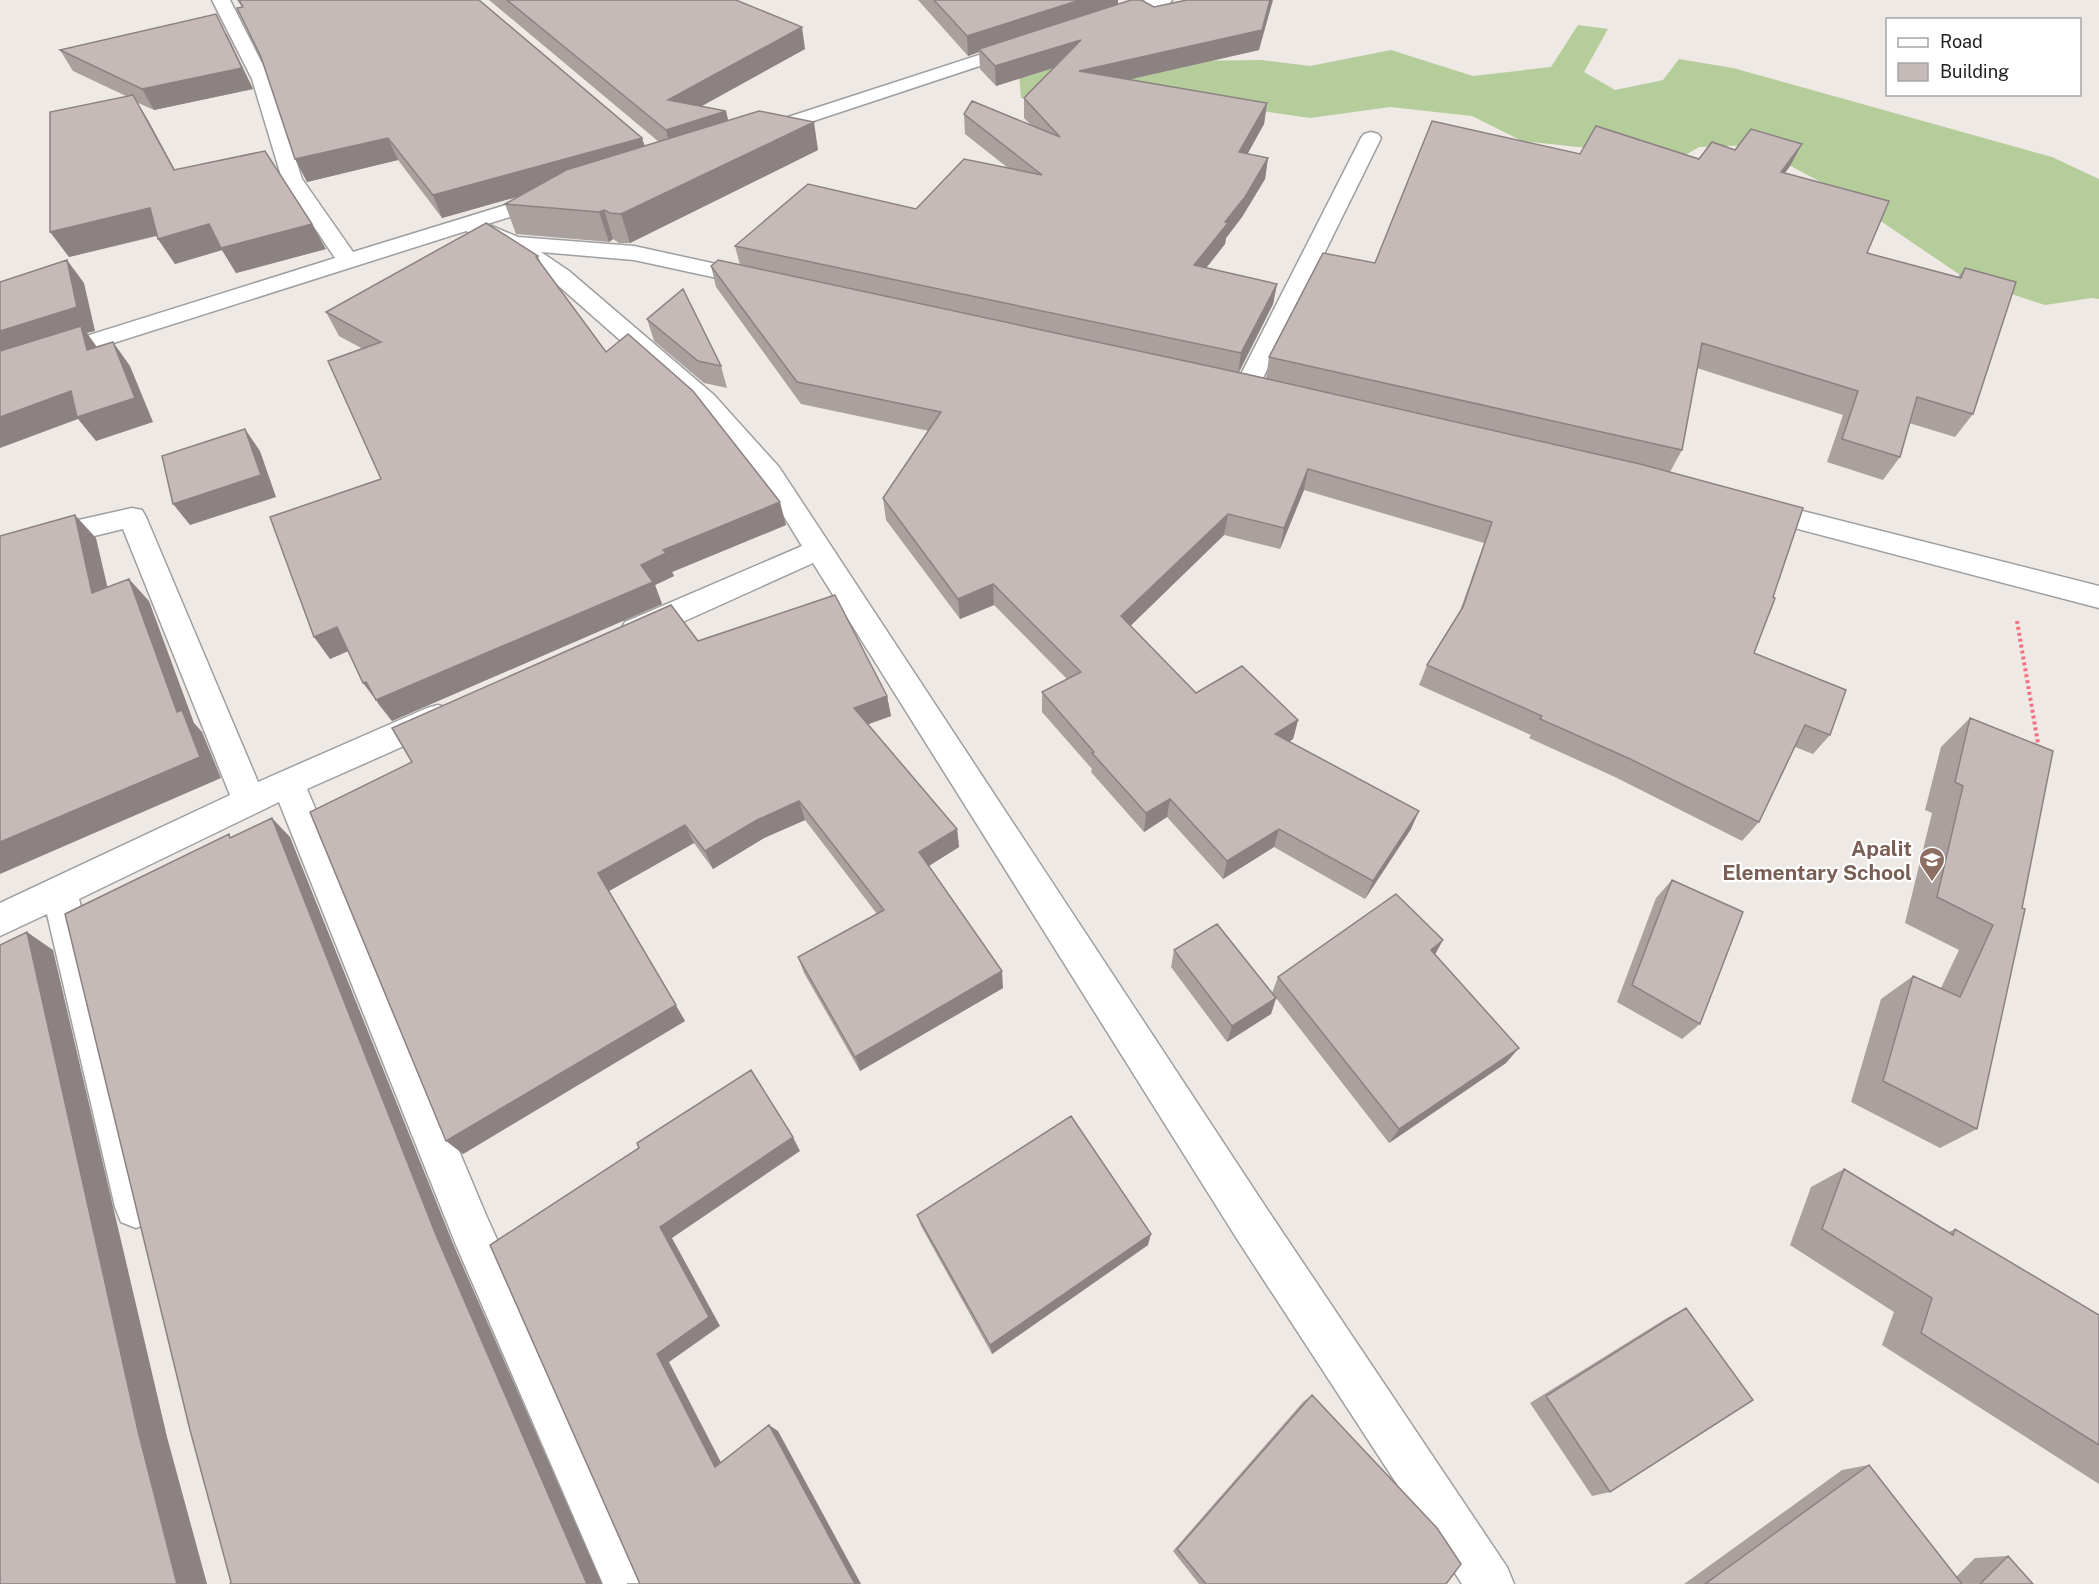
<svg xmlns="http://www.w3.org/2000/svg" width="2099" height="1584" font-family="'Public Sans',sans-serif">
	<style>
		.forest { fill: #b5cc9b }
		.lines { fill: none; stroke-linecap: round; stroke-linejoin: round }
		.minor-casing { stroke: #9f9f9f; stroke-width: 3 }
		.path { stroke: #f37182; stroke-width: 4; stroke-dasharray: 3 3; stroke-linecap: butt }
		.minor { fill: #fff; fill-rule: evenodd }
		.wall { fill: #aaa09e }
		.shaded-wall { fill: #8b8281 }
		.building { fill: #c6bab8; stroke: #8b8281; stroke-width: 1.5 }
		.labels { text-anchor: middle; dominant-baseline: central; stroke-width: 4.5; stroke-linejoin: round; paint-order: stroke }
		.education-label { font-size: 21px; font-weight: bold; fill: #785e54; stroke: #fff; text-anchor: end }
	</style>
	<rect width="100%" height="100%" fill="#efe9e5"/>
	<path class="forest" d="M1578,25L1608,29L1584,72L1615,90L1663,80L1679,59L1733,68L2052,157L2099,179V299L2092,298L2045,305L1966,279L1832,188L1751,145L1699,147L1665,167L1588,148L1522,141L1472,116L1390,107L1310,118L1101,88L1021,98L1019,75L1106,52L1182,61L1261,60L1310,66L1391,50L1473,76L1551,67Z"/>
	<g class="lines">
		<defs>
			<path id="minor" d="M212,0H230L270,79L302,179L353,252L551,191L559,192L562,197L559,202L487,224L518,237L634,246L762,274L765,279L762,284L754,286L634,260L541,252L569,271L714,395L779,467L1267,1209L1507,1567L1514,1584H1462L1237,1239L813,563L647,638L636,641L625,638L621,630L625,622L802,546L761,479L696,407L553,281L504,247L466,231L0,379V363L335,258L282,179L252,79Z
				M1146,0H1172L1169,4L1108,23L1102,22L1099,18L1102,14Z
				M1022,41L1028,42L1031,46L1028,50L765,137H751L748,133L751,129Z
				M1371,132L1378,134L1381,138L1259,386L1256,391L1247,394L1238,391L1235,386L1361,138L1364,134Z
				M1755,499L2099,586V608L1745,515L1741,508L1745,501Z
				M132,508L142,510L146,517L258,782L427,708L438,705L449,708L454,717L449,726L307,789L486,1215L652,1584H603L456,1245L279,802L79,899L157,1207L151,1222L136,1228L121,1222L115,1207L47,914L0,936V903L230,795L123,529L57,545L0,563V543L52,526Z"/>
		</defs>
		<use href="#minor" class="minor-casing"/>
		<path class="path" d="M2017,621L2039,749"/>
		<use href="#minor" class="minor"/>
	</g>
	<path class="wall" d="M237,0H479L642,138L645,146L659,142L489,0H736L805,49L701,106L726,111L728,121L818,150L630,243H619L613,239L609,242L516,234L505,204L520,196L442,218L398,160L307,182L261,57L242,7Z
		M918,0H1118V4L1154,7L1259,50L1128,80L1267,103L1264,124L1247,154L1268,158L1265,179L1242,217L1226,238L1225,244L1206,268L1277,284L1273,304L1239,372L1266,378L1269,357L1375,263L1580,154L1699,159L1735,150L1802,144L1790,166L1785,173L1867,253L1958,277L1965,268L1973,414L1955,437L1909,423L1900,457L1883,480L1827,462L1843,415L1697,368L1682,450L1670,472L1754,653L1830,735L1813,754L1795,747L1759,822L1742,841L1615,777L1529,738L1531,735L1419,685L1427,665L1460,611L1484,543L1304,490L1280,549L1224,535L1130,626L1196,693L1298,720L1293,739L1289,742L1411,829L1365,899L1274,847L1223,879L1167,817L1144,832L1091,772L1092,769L1042,712V692L1067,679L994,605L960,619L886,520L883,498L929,431L801,404L716,287L711,266L740,265L735,246L916,209L1008,168L965,134L964,114L1031,125L1024,118V98L1053,68L996,86L980,69L979,52L968,56Z
		M227,34L253,89L154,110L136,102L175,170L326,249L236,273L222,250L175,264L158,239L157,236L69,257L126,96L73,71L60,50Z
		M538,256L541,264L606,352L786,525L672,572L674,576L655,585L662,604L392,721L379,705L348,651L330,659L381,479L363,349L339,336L326,312Z
		M647,319L721,366L727,388L704,383L654,341Z
		M698,641L887,696L891,716L868,724L957,829L959,847L929,866L1003,988L860,1071L804,973L798,957L877,914L805,820L764,838L713,869L694,843L609,891L685,1021L463,1154Z
		M1970,718L2053,751L1977,1129L1940,1148L1851,1102L1881,999L1913,976L1941,988L1959,950L1905,923L1932,813L1925,810L1941,747Z
		M1672,880L1700,1024L1682,1039L1617,1002L1656,898Z
		M1443,940L1435,954L1506,1063L1389,1143L1276,998L1271,1014L1227,1042L1171,967L1174,950L1272,993L1278,977Z
		M1844,1169L1949,1232L1955,1229L2099,1315V1484L1882,1345L1894,1312L1790,1245L1811,1187Z
		M917,1215L1148,1245L992,1354L921,1226Z
		M1686,1308L1610,1492L1592,1496L1530,1403L1667,1318Z
		M1312,1395L1446,1584H1199L1173,1551L1303,1402Z
		M1869,1465L1956,1577L1975,1558L2008,1556L2033,1584H1684L1842,1470Z"/>
	<path class="shaded-wall" d="M1080,0H1118V7L979,49V52L968,56L967,36Z
		M1270,0H1273L1259,50L1078,91L1079,71Z
		M216,14L253,89L154,110L142,89Z
		M802,27L805,49L673,122L668,100Z
		M1081,40V59L996,86L995,66Z
		M133,95L148,120L189,196L174,170Z
		M1267,103L1264,124L1237,173L1239,152Z
		M726,111L731,133L671,152L666,130Z
		M814,122L818,150L630,243L621,214Z
		M388,138L398,160L307,182L295,159Z
		M642,138L648,160L442,218L433,195Z
		M1802,144L1790,166L1769,194L1781,172Z
		M1268,158L1265,179L1242,217L1226,238L1225,244L1192,286L1194,265Z
		M150,208L167,233L69,257L50,232Z
		M604,210L613,239L609,242L599,212Z
		M209,224H312L326,249L236,273L222,250L175,264L158,239Z
		M67,260L84,283L95,331L87,333L99,350L0,361V331Z
		M1277,284L1273,304L1238,374L1241,353Z
		M113,342L130,366L153,422L96,441L78,419L0,448V417Z
		M245,429L260,451L276,497L190,525L173,504Z
		M1308,469L1304,490L1280,549L1284,528Z
		M780,502L786,525L672,572L674,576L655,585L662,604L392,721L363,683L641,565L663,550Z
		M1228,514L1224,535L1119,637L1121,616Z
		M75,515L96,538L114,615L92,593Z
		M129,579L149,601L194,723L202,732L221,778L0,874V842L177,712Z
		M993,584L994,605L960,619L958,599Z
		M337,627L353,649L330,659L314,637Z
		M887,696L891,716L858,728L854,708Z
		M1298,720L1293,739L1270,754L1275,734Z
		M1170,799L1167,817L1144,832L1146,813Z
		M799,801L805,820L764,838L713,869L705,851L757,820Z
		M1419,811L1411,829L1365,899L1373,881Z
		M272,818L290,837L454,1246L602,1584H587L436,1235Z
		M685,825L694,843L609,891L685,1021L463,1154L446,1141L598,873Z
		M957,829L959,847L922,870L919,852Z
		M1279,829L1274,847L1223,879L1227,861Z
		M27,932L53,950L167,1437L207,1584H177L138,1431Z
		M1443,940L1433,958L1431,950Z
		M1002,971L1003,988L860,1071L855,1057Z
		M1276,998L1271,1014L1227,1042L1232,1026Z
		M1519,1048L1506,1063L1389,1143L1399,1129Z
		M793,1137L800,1151L672,1238L720,1326L669,1362L726,1472L715,1467L657,1354L660,1227Z
		M1151,1234L1148,1245L992,1354L990,1345Z
		M769,1425L778,1431L861,1584H855Z"/>
	<path class="building" d="M239,0H479L642,138L433,195L388,138L295,159L261,57L237,8L243,7Z
		M507,0H736L802,27L668,100L726,111L666,130Z
		M934,0H1080L967,36Z
		M1131,0H1141L1154,7L1187,0H1270L1262,30L1079,71L1267,103L1239,152L1268,158L1245,197L1225,222L1228,223L1194,265L1277,284L1241,353L735,246L808,184L916,209L964,159L1042,175L964,114L972,101L1060,137L1024,98L1081,40L995,66L979,49Z
		M216,14L242,68L142,89L60,50Z
		M133,95L174,170L265,151L312,224L221,248L209,224L158,239L150,208L50,232V112Z
		M759,111L814,122L621,214L610,213L604,210L599,212L505,204L566,170Z
		M1432,121L1580,154L1596,126L1699,159L1712,142L1735,150L1751,129L1802,144L1781,172L1889,201L1867,253L1961,278L1965,268L2016,282L1973,414L1917,397L1900,457L1842,439L1858,391L1702,343L1682,450L1269,357L1323,253L1375,263Z
		M486,223L538,256L536,257L606,352L628,334L693,391L780,502L663,550L666,553L641,565L653,582L376,700L366,682L363,683L337,627L314,637L270,517L381,479L328,361L381,342L326,312Z
		M67,260L77,307L0,331V282Z
		M718,260L1250,375L1640,464L1803,508L1773,597L1775,598L1754,653L1846,690L1830,735L1805,725L1759,822L1628,758L1540,719L1542,716L1427,665L1463,607L1492,522L1308,469L1284,528L1228,514L1121,616L1196,693L1242,666L1298,720L1275,734L1419,811L1373,881L1279,829L1227,861L1170,799L1146,813L1092,753L1094,752L1042,692L1081,672L993,584L958,599L883,498L941,412L797,382L711,266Z
		M683,289L721,366L698,361L647,319Z
		M81,326L87,350L113,342L135,398L77,417L71,391L0,417V351Z
		M245,429L261,475L173,504L162,456Z
		M75,515L92,593L129,579L177,712L182,710L200,757L0,842V536Z
		M835,595L887,696L854,708L957,829L919,852L1002,971L855,1057L798,957L884,910L799,801L757,820L705,851L685,825L598,873L676,1005L446,1141L310,812L412,762L392,728L671,605L698,641Z
		M1970,718L2053,751L2022,908L2025,909L1977,1129L1883,1081L1913,976L1960,997L1993,925L1937,897L1963,786L1955,782Z
		M272,818L436,1235L587,1584H230L231,1582L190,1430L65,914L229,834L230,838Z
		M1672,880L1743,912L1700,1024L1632,985Z
		M1396,894L1443,940L1431,950L1519,1048L1399,1129L1278,977Z
		M1217,924L1276,998L1232,1026L1174,950Z
		M27,932L138,1431L177,1584H189H0V945Z
		M751,1070L793,1137L660,1227L709,1317L657,1354L715,1467L769,1425L855,1584H627H640L490,1245L639,1148L637,1143Z
		M1071,1116L1151,1234L990,1345L917,1215Z
		M1844,1169L1953,1235L1955,1229L2099,1315V1445L1921,1333L1932,1298L1822,1229Z
		M1686,1308L1753,1400L1610,1492L1546,1396Z
		M1312,1395L1437,1528L1461,1564L1446,1584H1206L1177,1549Z
		M1869,1465L1962,1584H1705Z
		M2008,1556L2033,1584H1980Z"/>
	<defs>
		<symbol id="school-pin" viewBox="-11 -11 22 30"><path d="M0 17L-7.5 6A9.5 9.5 0 1 1 7.5 6Z" fill="#8d6e63" stroke="#fff"/><path d="M0-5L7-2L0 1L-7-2ZM-4 1L0 2.5L4 1V4Q0 6-4 4Z" fill="#fff"/></symbol>
	</defs>
	<g fill-rule="evenodd">
		<use href="#school-pin" x="1917" y="845" width="30" height="40"/>
	</g>
	<g class="labels">
		<g class="education-label">
			<text x="1912" y="848">Apalit<tspan x="1912" dy="24">Elementary School</tspan></text>
		</g>
	</g>
	<rect x="1886" y="18" width="195" height="78" fill="#ffffff" stroke="#a5a5a5" stroke-width="1.5"/>
	<rect x="1898" y="38" width="30" height="9" fill="#ffffff" stroke="#a5a5a5" stroke-width="1.5"/>
	<text x="1940" y="48" font-size="18" fill="#1e1e1e">Road</text>
	<rect x="1898" y="63" width="30" height="18" fill="#c6bab8" stroke="#a5a5a5" stroke-width="1.5"/>
	<text x="1940" y="78" font-size="18" fill="#1e1e1e">Building</text>
</svg>
